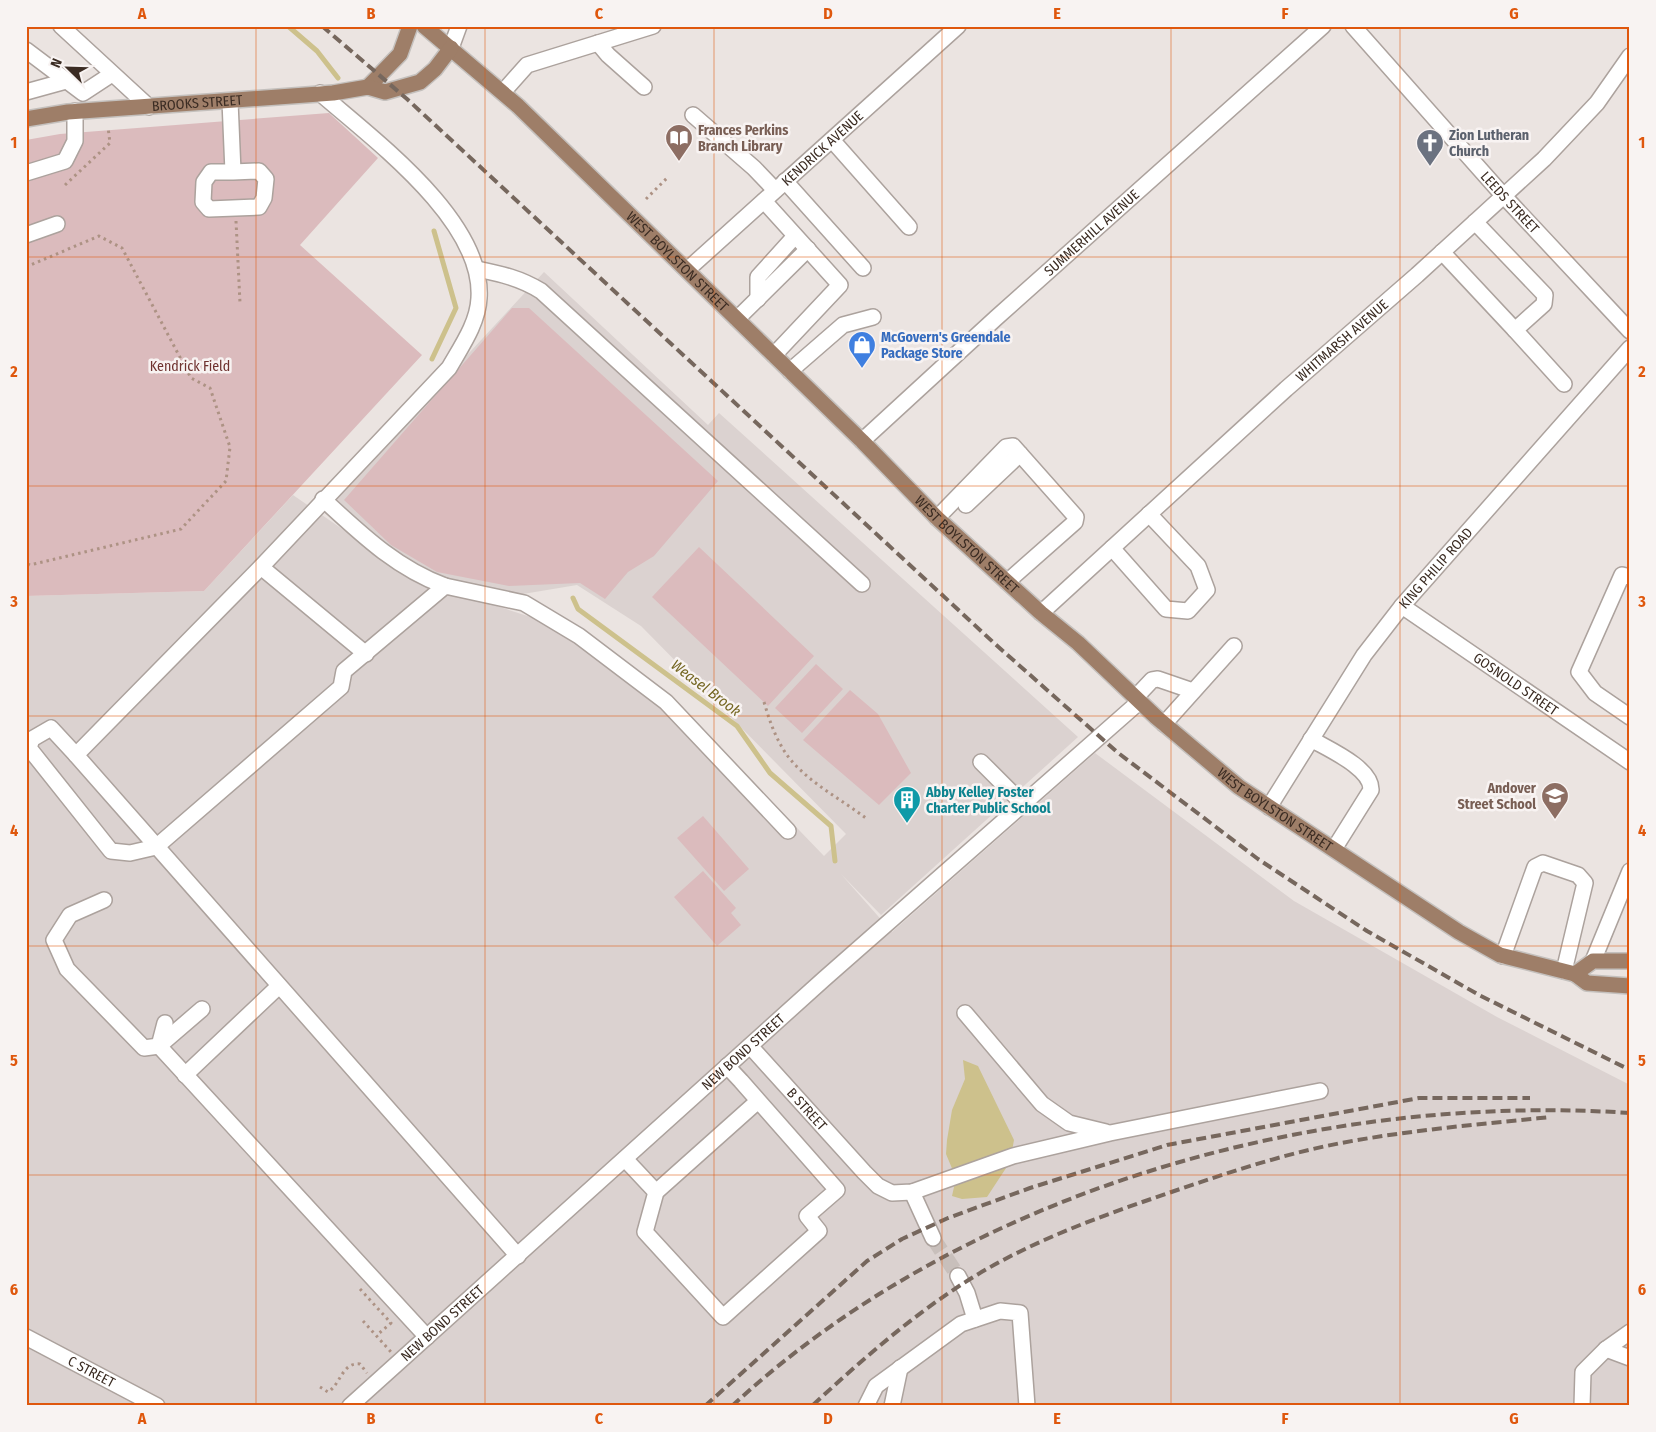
<svg xmlns="http://www.w3.org/2000/svg" width="1656" height="1432" font-family="'Fira Sans Condensed',sans-serif">
	<style>
		.built { fill: #dbd2d0 }
		.green { fill: #dbbbbd }
		.water { fill: #cdc18c }
		.lines { fill: none; stroke-linecap: round; stroke-linejoin: round }
		.stream { stroke: #cdc18c; stroke-width: 5 }
		.minor-tunnel { stroke: #c8bfbb; stroke-width: 15; stroke-dasharray: 15 8; stroke-linecap: butt }
		.minor-casing { stroke: #aca29d; stroke-width: 18 }
		.major-casing { stroke: #c4c0bd; stroke-width: 18 }
		.path { stroke: #ad9284; stroke-width: 3; stroke-dasharray: 2.5 4; stroke-linecap: butt }
		.minor { stroke: #fff; stroke-width: 15 }
		.major { stroke: #9e7e68; stroke-width: 15 }
		.rail { stroke: #76675d; stroke-width: 4; stroke-dasharray: 10 5; stroke-linecap: butt }
		.grid { fill: none; stroke: #df570d; stroke-width: 1; stroke-opacity: 0.55 }
		.labels { text-anchor: middle; dominant-baseline: central; stroke-width: 5; stroke-linejoin: round; paint-order: stroke }
		.street-label { font-size: 14px; fill: #3b2c23; stroke: #f8f3f2 }
		.education-label { font-size: 14px; font-weight: bold; fill: #785e54; stroke: #f8f3f2; text-anchor: start }
		.worship-label { font-size: 14px; font-weight: bold; fill: #5b616d; stroke: #f8f3f2; text-anchor: start }
		.shop-label { font-size: 14px; font-weight: bold; fill: #366cbe; stroke: #f8f3f2; text-anchor: start }
		.park-label { font-size: 14px; fill: #6f322f; stroke: #f8f3f2 }
		.culture-label { font-size: 14px; font-weight: bold; fill: #0d838f; stroke: #f8f3f2; text-anchor: start }
		.water-label { font-size: 15px; font-style: italic; fill: #736520; stroke: #f8f3f2 }
		.neatline { fill: none; stroke: #df570d; stroke-width: 2 }
		.grid-label { font-size: 16px; text-anchor: middle; font-weight: bold; fill: #df570d }
	</style>
	<rect width="100%" height="100%" fill="#ebe4e1"/>
	<path class="built" d="M544,272L708,425L719,413L1078,737L881,915L841,874L892,932L1095,753L1294,901L1497,1017L1630,1085V1406H26V596L204,591L293,495L416,580L568,629L669,695L824,856L846,834L641,626L577,585L523,594L451,583L401,560L333,500Z"/>
	<path class="green" d="M329,113L378,158L300,245L422,355L204,591L26,596V140L60,134Z
		M512,308H529L718,481L654,556L628,572L605,599L580,583L509,586L437,572L391,545L344,500Z
		M699,547L814,656L768,706L652,597Z
		M816,664L843,689L802,733L775,708Z
		M850,690L878,714L911,773L879,805L803,740Z
		M703,816L749,869L724,891L677,838Z
		M703,871L736,908L731,913L741,925L717,946L674,897Z"/>
	<path class="water" d="M963,1060L978,1066L1014,1140L1010,1162L987,1197L962,1199L952,1196L956,1178L946,1154L947,1140L952,1110L965,1079Z"/>
	<g class="lines">
		<path class="stream" d="M288,26L317,51L338,78
			M432,359L456,308L434,231
			M573,598L578,609L737,726L770,773L831,826L835,861"/>
		<path class="minor-tunnel" d="M933,1238L958,1276"/>
		<defs>
			<g id="minor">
				<path d="M61,26L149,107"/>
				<path id="s1" d="M1353,26L1501,193L1630,331"/>
				<path d="M598,43L608,55L644,87"/>
				<path d="M451,48L459,26"/>
				<path d="M26,50L83,93L112,74"/>
				<path d="M26,92L66,81"/>
				<path d="M503,92L527,65L653,26"/>
				<path d="M320,93C374,140 484,221 479,298C478,323 461,347 449,368L261,567L76,755L518,1256"/>
				<path d="M230,101L233,172H211L204,182L203,202L209,209L259,207L264,198L266,179L259,171L233,172"/>
				<path d="M693,115L754,168L775,190"/>
				<path d="M832,140L909,227"/>
				<path d="M26,173L65,161L75,141V111"/>
				<path d="M785,181L863,268"/>
				<path d="M764,201L840,285L774,355"/>
				<path d="M1475,222L1545,295L1544,304L1515,330L1564,384"/>
				<path d="M26,235L57,224"/>
				<path d="M1442,252L1515,330"/>
				<path d="M477,269C501,274 520,278 541,291L862,584"/>
				<path id="s2" d="M687,270L958,26"/>
				<path d="M758,299V277L795,236"/>
				<path d="M737,319L808,249"/>
				<path d="M790,371L843,325L873,317"/>
				<path id="s3" d="M862,441L996,318L1323,26"/>
				<path d="M323,499C361,534 396,568 445,586"/>
				<path d="M966,505L1020,454"/>
				<path d="M937,518L1006,447L1013,446L1076,517L1075,522L1007,582"/>
				<path d="M1112,548L1166,609L1188,611L1207,590L1198,566L1149,514"/>
				<path d="M261,567L366,654"/>
				<path d="M1630,577L1622,575L1579,672L1595,693L1630,717"/>
				<path id="s4" d="M1402,606L1630,762"/>
				<path id="s5" d="M1041,613L1286,389L1417,275L1544,159L1597,103L1630,56"/>
				<path d="M1135,698L1152,680L1158,679L1193,691"/>
				<path d="M1164,724L1234,646"/>
				<path d="M1311,739C1328,749 1372,768 1371,790L1334,849"/>
				<path d="M76,755L51,728L32,739L29,748L111,851L130,853L156,847L341,687L344,671L445,586L524,603L579,636L666,702L788,831"/>
				<path d="M981,762L1023,804"/>
				<path id="s6" d="M1269,807L1364,655L1402,606L1630,348"/>
				<path d="M104,900L70,915L54,940L67,969L144,1048L159,1046L202,1009"/>
				<path d="M1503,956L1535,867L1543,863L1578,875L1585,883L1564,971"/>
				<path d="M1593,961L1630,871"/>
				<path d="M965,1013L1042,1104L1069,1123L1106,1132"/>
				<path d="M159,1046L427,1337"/>
				<path d="M159,1046L165,1023"/>
				<path id="s7" d="M750,1046L864,1172L878,1186L892,1193L912,1192L1013,1156L1110,1133L1320,1091"/>
				<path d="M727,1066L741,1081L837,1190L807,1216L819,1231L723,1317L645,1232L656,1192L758,1101"/>
				<path d="M185,1075L279,986"/>
				<path d="M625,1159L656,1192"/>
				<path d="M912,1192L933,1238"/>
				<path d="M958,1276L967,1293L975,1319"/>
				<path id="s8" d="M26,1337L157,1406"/>
				<path d="M1606,1349L1630,1358"/>
				<path id="s9" d="M350,1406L824,979L1139,702"/>
				<path d="M866,1406L876,1386L961,1324L1000,1311L1020,1313L1027,1406"/>
				<path d="M892,1406L900,1368"/>
				<path d="M1582,1406L1583,1372L1606,1349L1630,1332"/>
			</g>
			<g id="major">
				<path id="s10" d="M424,26L518,106L862,441L937,518L1041,613L1078,643L1156,717L1239,787L1459,932L1500,955L1575,974L1587,983L1630,986"/>
				<path d="M368,87L400,54L410,26"/>
				<path id="s11" d="M26,119L68,112L333,93L368,87L385,92L420,82L435,69L451,48"/>
				<path d="M1575,974L1593,961H1630"/>
			</g>
		</defs>
		<use href="#minor" class="minor-casing"/>
		<use href="#major" class="major-casing"/>
		<path class="path" d="M65,185L110,143L108,127
			M646,199L668,177
			M236,221L240,303
			M26,267L99,236L122,248L191,378L210,388L230,447L226,481L181,529L30,565L26,563
			M764,702C769,719 774,734 783,749C801,779 840,798 867,819
			M360,1289L391,1323L377,1335
			M363,1321L391,1352
			M320,1387L328,1392C341,1384 342,1362 360,1364L367,1373"/>
		<use href="#minor" class="minor"/>
		<use href="#major" class="major"/>
		<path class="rail" d="M322,26L407,99L994,643L1117,752L1258,859L1367,931L1479,995L1630,1070
			M813,1405C864,1358 916,1312 975,1276C1031,1242 1093,1219 1154,1198C1215,1177 1278,1155 1341,1143C1411,1130 1481,1124 1551,1117
			M705,1406L867,1261L902,1239L948,1218L1030,1188L1167,1145L1419,1098H1530
			M732,1406C965,1190 1317,1092 1630,1113"/>
	</g>
	<path class="grid" d="M256,26V1406M485,26V1406M714,26V1406M942,26V1406M1171,26V1406M1400,26V1406M26,257H1630M26,486H1630M26,716H1630M26,946H1630M26,1175H1630"/>
	<defs>
		<symbol id="library-pin" viewBox="-11 -11 22 30"><path d="M0 17L-7.5 6A9.5 9.5 0 1 1 7.5 6Z" fill="#8d6e63" stroke="#f8f3f2"/><path d="M-6-4Q-3-5.5-.7-3.5V5Q-3 3-6 4ZM6-4Q3-5.5 .7-3.5V5Q3 3 6 4Z" fill="#fff"/></symbol>
		<symbol id="church-pin" viewBox="-11 -11 22 30"><path d="M0 17L-7.5 6A9.5 9.5 0 1 1 7.5 6Z" fill="#6b7280" stroke="#f8f3f2"/><path d="M-1.2-6h2.4v3.5h3.3v2.4h-3.3V6h-2.4V-.1h-3.3v-2.4h3.3Z" fill="#fff"/></symbol>
		<symbol id="shop-pin" viewBox="-11 -11 22 30"><path d="M0 17L-7.5 6A9.5 9.5 0 1 1 7.5 6Z" fill="#3f7fe0" stroke="#f8f3f2"/><path d="M-5-2.5h2.3a2.7 3.5 0 0 1 5.4 0H5L5.5 6h-11ZM-1.5-2.5h3a1.5 2.3 0 0 0-3 0Z" fill="#fff"/></symbol>
		<symbol id="school-pin" viewBox="-11 -11 22 30"><path d="M0 17L-7.5 6A9.5 9.5 0 1 1 7.5 6Z" fill="#8d6e63" stroke="#f8f3f2"/><path d="M0-5L7-2L0 1L-7-2ZM-4 1L0 2.5L4 1V4Q0 6-4 4Z" fill="#fff"/></symbol>
		<symbol id="building-pin" viewBox="-11 -11 22 30"><path d="M0 17L-7.5 6A9.5 9.5 0 1 1 7.5 6Z" fill="#0f9aa8" stroke="#f8f3f2"/><path d="M-4-6H4V6H1V3H-1V6H-4ZM-2.5-4.3h1.7v1.8h-1.7ZM.8-4.3h1.7v1.8H.8ZM-2.5-1h1.7V.8h-1.7ZM.8-1h1.7V.8H.8Z" fill="#fff"/></symbol>
	</defs>
	<g fill-rule="evenodd">
		<use href="#library-pin" x="663" y="122" width="32" height="43"/>
		<use href="#church-pin" x="1414" y="127" width="32" height="43"/>
		<use href="#shop-pin" x="846" y="329" width="32" height="43"/>
		<use href="#school-pin" x="1539" y="780" width="32" height="43"/>
		<use href="#building-pin" x="891" y="784" width="32" height="43"/>
	</g>
	<g class="labels">
		<g class="street-label">
			<text stroke="none"><textPath href="#s11" startOffset="172">BROOKS STREET</textPath></text>
			<text stroke="none"><textPath href="#s2" startOffset="182">KENDRICK AVENUE</textPath></text>
			<text stroke="none"><textPath href="#s1" startOffset="236">LEEDS STREET</textPath></text>
			<text stroke="none"><textPath href="#s3" startOffset="310">SUMMERHILL AVENUE</textPath></text>
			<text stroke="none"><textPath href="#s10" startOffset="346">WEST BOYLSTON STREET</textPath></text>
			<text stroke="none"><textPath href="#s5" startOffset="406">WHITMARSH AVENUE</textPath></text>
			<text stroke="none"><textPath href="#s10" startOffset="751">WEST BOYLSTON STREET</textPath></text>
			<text stroke="none"><textPath href="#s6" startOffset="292">KING PHILIP ROAD</textPath></text>
			<text stroke="none"><textPath href="#s4" startOffset="138">GOSNOLD STREET</textPath></text>
			<text stroke="none"><textPath href="#s10" startOffset="1158">WEST BOYLSTON STREET</textPath></text>
			<text stroke="none"><textPath href="#s9" startOffset="529">NEW BOND STREET</textPath></text>
			<text stroke="none"><textPath href="#s7" startOffset="85">B STREET</textPath></text>
			<text stroke="none"><textPath href="#s9" startOffset="124">NEW BOND STREET</textPath></text>
			<text stroke="none"><textPath href="#s8" startOffset="74">C STREET</textPath></text>
		</g>
		<g class="education-label">
			<text x="698" y="130">Frances Perkins<tspan x="698" dy="16">Branch Library</tspan></text>
			<text x="1536" y="788" text-anchor="end">Andover<tspan x="1536" dy="16">Street School</tspan></text>
		</g>
		<g class="worship-label">
			<text x="1449" y="135">Zion Lutheran<tspan x="1449" dy="16">Church</tspan></text>
		</g>
		<g class="shop-label">
			<text x="881" y="337">McGovern's Greendale<tspan x="881" dy="16">Package Store</tspan></text>
		</g>
		<g class="park-label">
			<text x="190" y="366">Kendrick Field</text>
		</g>
		<g class="culture-label">
			<text x="926" y="792">Abby Kelley Foster<tspan x="926" dy="16">Charter Public School</tspan></text>
		</g>
		<g class="water-label">
			<text transform="translate(706 688) rotate(37)">Weasel Brook</text>
		</g>
	</g>
	<rect width="1656" height="1432" fill="none" stroke="#f8f3f2" stroke-width="55"/>
	<g transform="translate(68 68) rotate(293)" stroke="#f8f3f2" stroke-width="4" paint-order="stroke">
	<path d="M0-4L9 19L0 12L-9 19Z" fill="#3b2c23"/>
	<text y="-8" font-size="14" font-weight="bold" text-anchor="middle" fill="#3b2c23">N</text>
	</g>
	<rect x="28" y="28" width="1600" height="1376" class="neatline"/>
	<g class="grid-label">
		<text x="142" y="19">A</text>
		<text x="371" y="19">B</text>
		<text x="599" y="19">C</text>
		<text x="828" y="19">D</text>
		<text x="1057" y="19">E</text>
		<text x="1285" y="19">F</text>
		<text x="1514" y="19">G</text>
		<text x="14" y="148">1</text>
		<text x="1642" y="148">1</text>
		<text x="14" y="377">2</text>
		<text x="1642" y="377">2</text>
		<text x="14" y="607">3</text>
		<text x="1642" y="607">3</text>
		<text x="14" y="836">4</text>
		<text x="1642" y="836">4</text>
		<text x="14" y="1066">5</text>
		<text x="1642" y="1066">5</text>
		<text x="14" y="1295">6</text>
		<text x="1642" y="1295">6</text>
		<text x="142" y="1424">A</text>
		<text x="371" y="1424">B</text>
		<text x="599" y="1424">C</text>
		<text x="828" y="1424">D</text>
		<text x="1057" y="1424">E</text>
		<text x="1285" y="1424">F</text>
		<text x="1514" y="1424">G</text>
	</g>
</svg>
